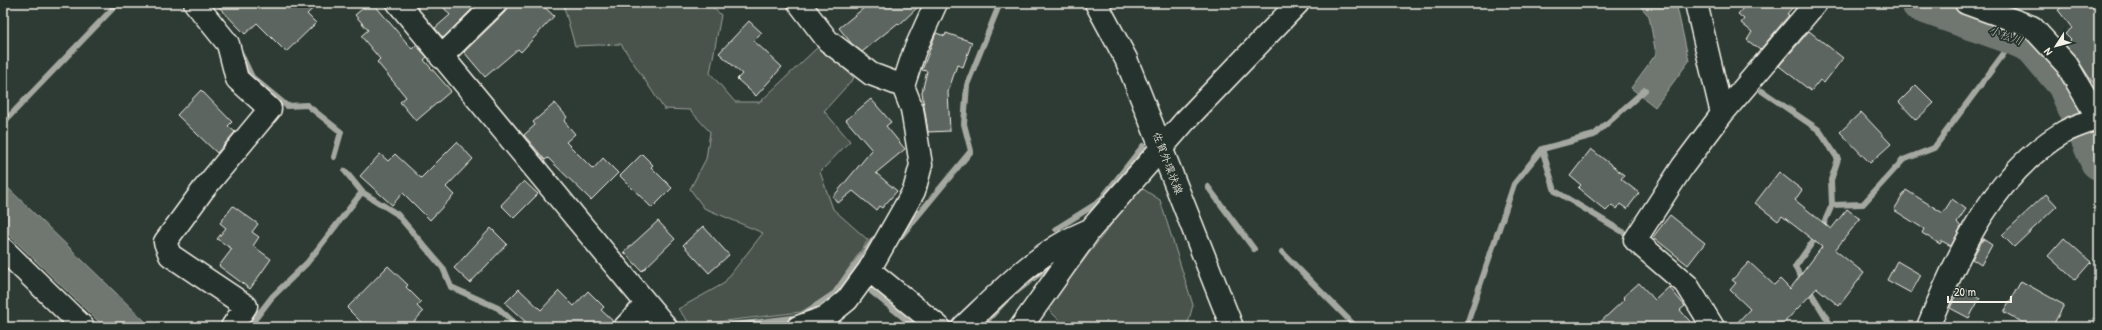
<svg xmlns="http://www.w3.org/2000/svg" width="2102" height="330" font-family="'Patrick Hand','Klee One',sans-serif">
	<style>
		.green { fill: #48524c; stroke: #9ea29a }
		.water { fill: #6f7770; stroke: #a4a8a0 }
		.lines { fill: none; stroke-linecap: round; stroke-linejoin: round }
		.stream { stroke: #a4a8a0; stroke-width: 6 }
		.river { stroke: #6f7770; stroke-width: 38 }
		.building { fill: #5c655e; stroke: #f4f1e8 }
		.minor-casing { stroke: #f4f1e8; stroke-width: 25 }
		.tertiary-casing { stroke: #f4f1e8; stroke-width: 25 }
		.primary-casing { stroke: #f4f1e8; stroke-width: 25 }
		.minor { stroke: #26332d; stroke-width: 22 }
		.tertiary { stroke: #26332d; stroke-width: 22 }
		.primary { stroke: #26332d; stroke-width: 22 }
		.labels { text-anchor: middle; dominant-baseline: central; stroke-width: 3.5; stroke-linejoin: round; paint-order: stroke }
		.street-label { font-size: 11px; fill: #f4f1e8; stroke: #26332d }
		.water-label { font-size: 12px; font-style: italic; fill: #b8bab2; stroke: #26332d }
	</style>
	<rect width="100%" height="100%" fill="#2e3b34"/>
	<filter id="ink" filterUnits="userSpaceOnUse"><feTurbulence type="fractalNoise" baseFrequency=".025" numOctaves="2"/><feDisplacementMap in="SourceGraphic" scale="8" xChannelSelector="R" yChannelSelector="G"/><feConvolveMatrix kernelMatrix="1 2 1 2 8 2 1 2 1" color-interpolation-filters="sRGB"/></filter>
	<g filter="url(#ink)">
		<path class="green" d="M573,3H708L721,15L710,73L735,102H760L820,45L854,78L824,111L850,141L820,172L833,209L868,240L832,293L801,312L691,325L678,309L723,284L763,233L704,208L690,189L706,159L710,132L690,110L664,109L621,44L575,46L564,7Z
			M1140,187L1160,200L1193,305L1187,327H1066L1047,308Z"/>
		<path class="water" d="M1637,3H1676L1689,61L1655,107L1631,88L1656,54L1649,16Z
			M3,183L151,327H104L3,229Z"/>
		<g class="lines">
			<path class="stream" d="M239,50L252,77L287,106L307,105L341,132L334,157
				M1762,91L1819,130L1838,159L1831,180L1832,205
				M3,123L118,3
				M1542,149L1555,191L1623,232
				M1208,187L1254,249
				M362,192L397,214L443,268L451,287L498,308L519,327
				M1056,229L1099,202L1143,146
				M895,234L901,236L971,151L964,124L967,85L1000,3
				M1282,252L1356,327
				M872,292L915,327
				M1016,292L1059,258
				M249,327L272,297L307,263L362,192L345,171
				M717,327L800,317L835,293L874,239L882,237
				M981,327L1006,300
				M1466,327L1514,184L1542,149L1594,135L1645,90
				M1832,327L1795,267L1821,230L1832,205L1863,204L1903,160L1934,148L2005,52L2011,35"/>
			<path class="river" d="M1920,3L2011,35L2033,45L2066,84L2099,161"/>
		</g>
		<path class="building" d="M215,3H319L307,14L316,23L286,52L257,23L245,34Z
			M369,3H373L412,49L416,45L427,57L424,60L451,91L416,121L400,102L406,97L377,62L380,59L361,36L368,30L355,15Z
			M440,3H478L443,38L435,28L450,15Z
			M508,3H540L554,16L521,52L518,49L485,77L464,52L505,12Z
			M870,3H922L899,25L898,23L862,52L852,44L839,28Z
			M1747,3H1796L1787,14L1789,15L1760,50L1747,40L1752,32L1741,23L1744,19L1738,14Z
			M2067,3H2089L2099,15V90L2089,77L2076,57L2065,45L2071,40L2065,34L2072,28L2058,10Z
			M749,21L762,33L754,41L782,67L756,96L737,79L742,74L719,53Z
			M1809,31L1843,58L1824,83L1820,80L1811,91L1779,66Z
			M936,33L945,36L946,33L972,42L963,67L957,65L948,92L950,131L928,132L922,92L927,71L922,70Z
			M1916,85L1934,103L1916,120L1899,102Z
			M201,90L232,122L228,126L235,132L217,153L177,115Z
			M871,99L891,122L886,126L905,149L876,173L897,191L882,208L879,206L876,210L853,191L838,203L833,197L872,150L846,120Z
			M555,103L567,117L564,121L575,134L566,142L593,169L603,158L618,173L591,200L548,158L545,160L524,135L535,125L533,122Z
			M1861,112L1891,144L1870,163L1840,132Z
			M457,142L473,159L446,187L454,195L430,220L403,193L392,205L360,176L380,154L388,161L395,154L421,178Z
			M1591,149L1624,175L1621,179L1639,193L1627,209L1620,204L1617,209L1612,205L1606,211L1578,188L1581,185L1570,176Z
			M642,154L653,165L651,167L672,188L652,208L620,176Z
			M1779,172L1802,190L1795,200L1831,229L1847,209L1860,219L1835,250L1864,273L1839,306L1817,288L1780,327H1733L1750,309L1730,290L1736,283L1732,280L1749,262L1774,285L1780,279L1790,289L1822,247L1782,216L1778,221L1755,203Z
			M524,181L538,194L514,218L501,205Z
			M1906,190L1943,213L1952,199L1966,209L1957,222L1961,227L1951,246L1942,241L1940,244L1922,233L1924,229L1894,210Z
			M2046,194L2057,206L2014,247L2002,235Z
			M233,206L258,224L252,232L259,237L253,246L271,259L250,289L219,266L232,249L217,239L226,228L220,223Z
			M1670,215L1705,243L1688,265L1653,237Z
			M658,221L675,239L642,271L624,252Z
			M703,226L729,255L709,273L683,245Z
			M491,228L507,244L470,283L454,268Z
			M2064,238L2091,262L2075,280L2048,256Z
			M1983,239L1992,245L1981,265L1972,259Z
			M1897,261L1921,275L1911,293L1887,280Z
			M388,266L408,285L406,287L421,302L417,306L423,312L409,327H366L347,308Z
			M2021,281L2064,305L2052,327H2031L2004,312Z
			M1639,283L1655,300L1669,287L1685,306L1680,310L1695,327H1595L1625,299L1623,297Z
			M1960,287L1980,298L1969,318L1950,308Z
			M519,289L541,310L559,291L574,306L588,291L604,307L601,310L614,322L613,327H526L528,324L505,303Z"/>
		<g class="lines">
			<defs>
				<path id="minor" d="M195,3L228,44L237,79L270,109L203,190L165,242L170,255L246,306L232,327
					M799,3L828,41L871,74L903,86
					M1696,3L1722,114
					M1966,3L2032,27L2067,65L2099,120
					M441,57L496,3
					M3,249L83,327
					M869,270L939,327
					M625,327L646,305
					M798,327L826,317L847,300L869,270L914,191L921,165L912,109L903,86L914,52L936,3
					M963,327C1000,292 1038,251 1087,231
					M1021,327L1090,230L1185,121L1298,3
					M1713,327L1687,285L1635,240L1683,166L1722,114L1816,3
					M1928,327C1958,253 1993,174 2064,132C2074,126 2087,123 2098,118"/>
				<path id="tertiary" d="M398,3L666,327"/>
				<path id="primary" d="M1096,3L1126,59L1232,327"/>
			</defs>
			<use href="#minor" class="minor-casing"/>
			<use href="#tertiary" class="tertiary-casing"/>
			<use href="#primary" class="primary-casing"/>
			<use href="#minor" class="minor"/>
			<use href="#tertiary" class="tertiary"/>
			<use href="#primary" class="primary"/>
		</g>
	</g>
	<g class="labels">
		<g class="street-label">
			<text transform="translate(1168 163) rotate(69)">佐賀外環状線</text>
		</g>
		<g class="water-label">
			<text transform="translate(2006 35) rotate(20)">小松川</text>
		</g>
	</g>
	<rect width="2102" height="330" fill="none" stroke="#26332d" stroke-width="16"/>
	<rect x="8" y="8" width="2086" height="314" fill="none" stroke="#f4f1e8" stroke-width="1.5" filter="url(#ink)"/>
	<g transform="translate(2056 46) rotate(234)" stroke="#26332d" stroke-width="3" paint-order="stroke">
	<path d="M0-3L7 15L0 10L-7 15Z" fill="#f4f1e8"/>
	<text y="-6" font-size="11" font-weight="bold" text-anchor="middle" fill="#f4f1e8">N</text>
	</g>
	<path d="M1948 296v6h63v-6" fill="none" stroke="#f4f1e8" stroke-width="2"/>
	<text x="1954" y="296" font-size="12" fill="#f4f1e8" stroke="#26332d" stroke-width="3" paint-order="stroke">20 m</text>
</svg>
